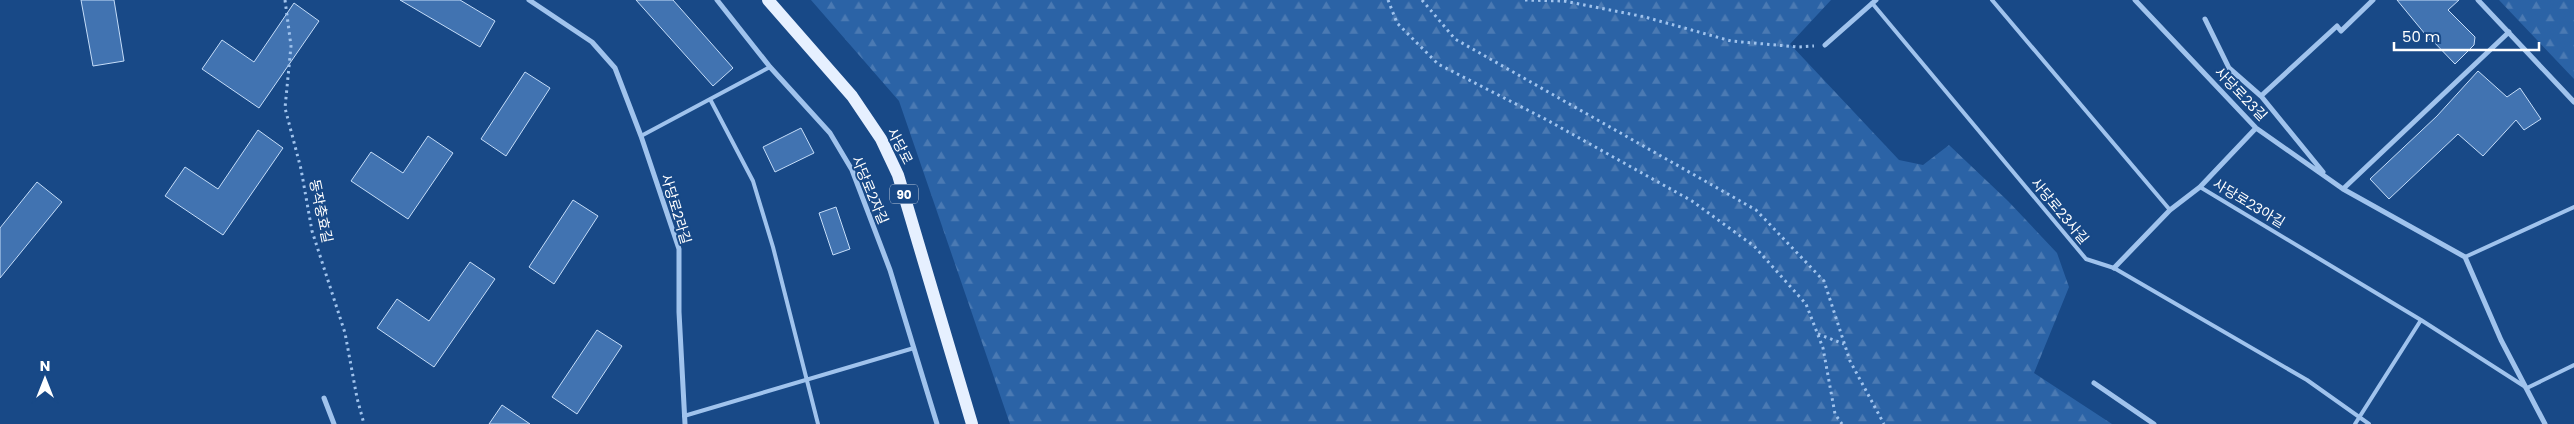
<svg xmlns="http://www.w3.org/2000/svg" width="2574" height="424" font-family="Poppins,'Noto Sans KR',sans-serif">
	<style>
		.forest { fill: url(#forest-firs) }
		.building { fill: #4173b1; stroke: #c5ddf9 }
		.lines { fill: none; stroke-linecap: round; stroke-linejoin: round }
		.path { stroke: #a0c3ed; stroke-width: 3; stroke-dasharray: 2.5 4; stroke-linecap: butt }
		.lane { stroke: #a0c3ed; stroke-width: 4 }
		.street { stroke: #a0c3ed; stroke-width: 5 }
		.primary { stroke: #e6f0ff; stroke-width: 12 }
		.labels { text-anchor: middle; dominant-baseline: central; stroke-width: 4; stroke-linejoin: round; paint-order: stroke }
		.shield { fill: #184987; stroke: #bac8db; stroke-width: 1 }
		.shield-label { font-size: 12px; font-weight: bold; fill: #fff }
		.street-label { font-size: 14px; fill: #fff; stroke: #184987 }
	</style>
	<defs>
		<pattern id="forest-firs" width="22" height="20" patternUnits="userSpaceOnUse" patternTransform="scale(1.25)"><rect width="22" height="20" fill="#2b63a6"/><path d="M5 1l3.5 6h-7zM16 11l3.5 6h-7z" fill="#4b7ab3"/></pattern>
	</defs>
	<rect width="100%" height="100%" fill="#184987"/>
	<path class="forest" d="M811,0H1831L1790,44L1899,160L1923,165L1949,145L2008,201L2057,253L2069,287L2034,373L2112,424H1010L899,101Z
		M2499,0H2574V79Z"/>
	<path class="building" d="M81,0H114L124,61L93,66Z
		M400,0H460L495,21L480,47Z
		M636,0H673L733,68L713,86Z
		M2397,0H2459L2448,10L2475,37L2474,45L2455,64L2431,39L2430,40Z
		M294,3L319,21L259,108L202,69L222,40L254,62Z
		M2478,71L2507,97L2520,88L2541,119L2524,130L2516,120L2483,156L2458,134L2389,199L2370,179L2437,116Z
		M525,72L550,88L506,156L481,139Z
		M801,128L814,153L775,172L763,147Z
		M258,130L283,148L223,235L165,196L185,167L218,189Z
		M428,136L453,153L408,219L351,181L371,152L403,173Z
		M37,182L62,202L0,278V228Z
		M573,200L598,216L554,284L529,267Z
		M836,207L850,249L833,255L819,213Z
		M470,262L495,279L434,367L377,328L397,299L429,321Z
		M597,330L622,346L577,414L552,397Z
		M502,405L530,424H489Z"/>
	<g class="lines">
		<path class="path" d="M285,0L291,46L285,108L301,169L312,231L345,333L357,398L364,424
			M1388,0L1397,23L1438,64L1547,120L1692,201L1754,246L1806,304L1823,348L1835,414L1842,424
			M1422,0L1455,39L1756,210L1824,281L1850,361L1884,424
			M1525,0L1564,1L1645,17L1731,41L1798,47L1814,46
			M1818,334L1844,344"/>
		<path class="lane" d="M1992,0L2170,210
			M1872,3L2086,259L2114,268L2307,380L2369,424
			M710,99L753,181L773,247L818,424
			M641,136L770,67
			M2200,187L2421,320L2527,388L2574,365
			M2465,257L2574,207
			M684,416L914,348
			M2355,424L2421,320"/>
		<path class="street" d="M529,0L592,42L615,68L641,136L679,249V312L685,424
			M717,0L770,67L830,133L852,170L890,270L937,424
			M2135,0L2256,128L2343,189L2465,257L2501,340L2545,424
			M2478,0L2574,102
			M2205,19L2229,68L2261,96
			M1825,45L1876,0
			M2323,172L2261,96L2337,26L2341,31L2373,0
			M2343,189L2509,32
			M2114,268L2170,210L2200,187L2256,128
			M2094,383L2154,424
			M324,398L334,424"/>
		<path class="primary" d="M768,0L852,96L881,139L898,175L972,424"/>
	</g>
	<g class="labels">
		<rect class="shield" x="890" y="184.5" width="28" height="19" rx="4"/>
		<g class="shield-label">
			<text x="904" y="194">90</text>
		</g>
		<g class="street-label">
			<text transform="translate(2241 94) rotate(46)">사당로23길</text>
			<text transform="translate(900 146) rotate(63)">사당로</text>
			<text transform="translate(870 190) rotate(67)">사당로2자길</text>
			<text transform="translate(2249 203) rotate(31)">사당로23아길</text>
			<text transform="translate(676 209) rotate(73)">사당로2라길</text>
			<text transform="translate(321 211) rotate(78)">동작충효길</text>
			<text transform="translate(2060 211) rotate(50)">사당로23사길</text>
		</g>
	</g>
	<g transform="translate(45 379)" stroke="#184987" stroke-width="4" paint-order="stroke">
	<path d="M0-4L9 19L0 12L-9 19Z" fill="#ffffff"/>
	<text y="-8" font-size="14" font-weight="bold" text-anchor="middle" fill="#ffffff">N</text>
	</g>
	<path d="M2394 42v8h145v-8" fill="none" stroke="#ffffff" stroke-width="2.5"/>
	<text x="2402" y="42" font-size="15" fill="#ffffff" stroke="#184987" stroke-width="4" paint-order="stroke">50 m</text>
</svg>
